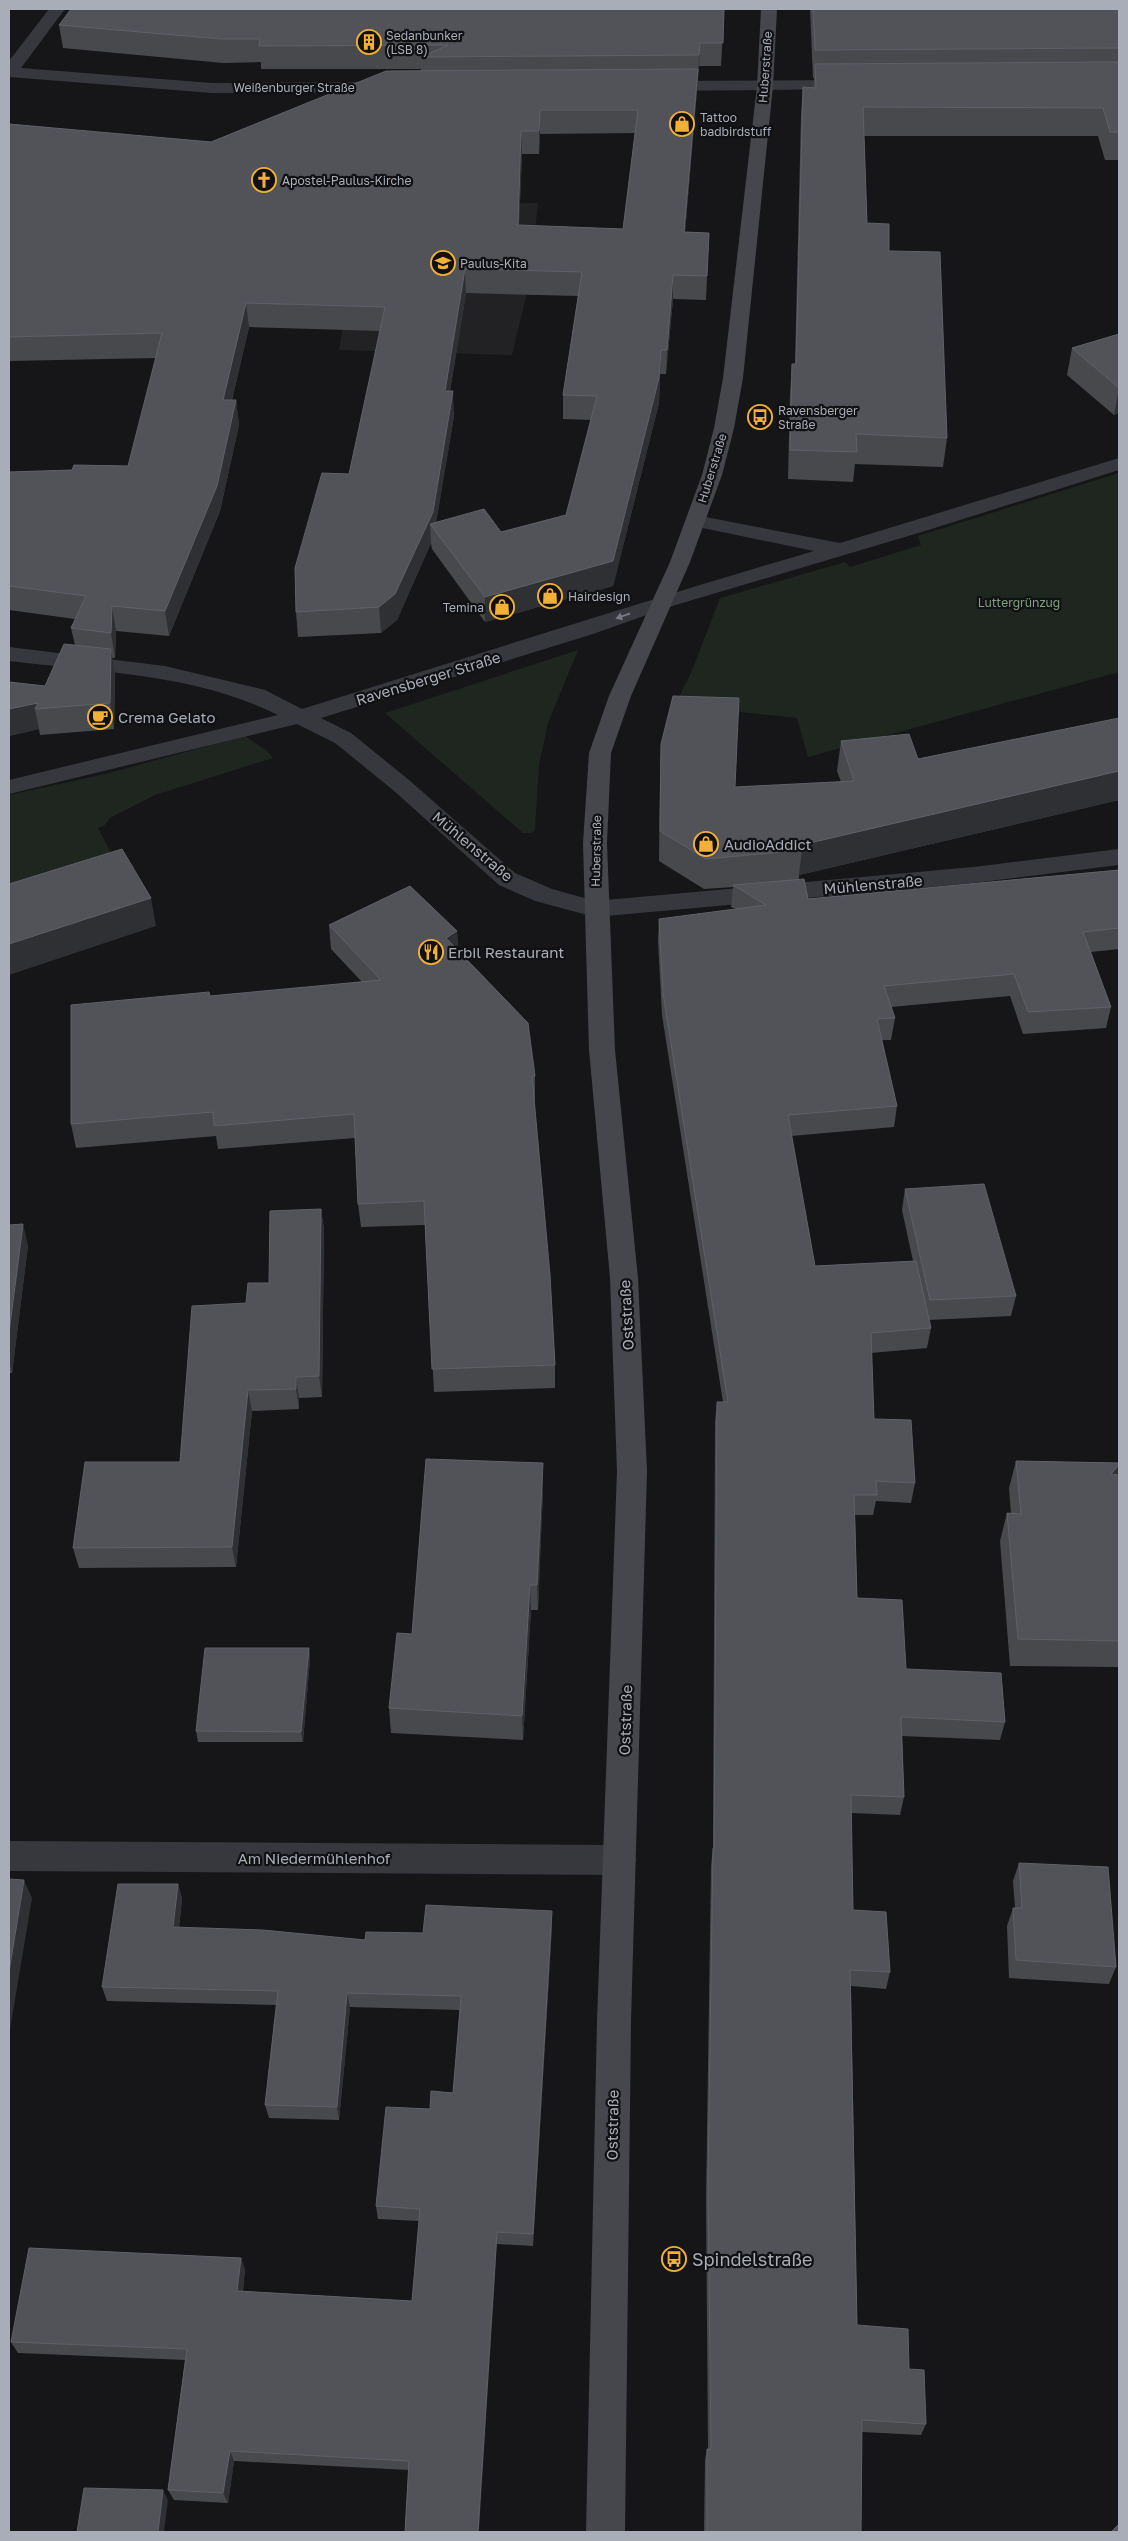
<svg xmlns="http://www.w3.org/2000/svg" width="1128" height="2541" font-family="'Golos Text',sans-serif">
	<style>
		.built { fill: #222225 }
		.green { fill: #1e261f }
		.lines { fill: none; stroke-linecap: round; stroke-linejoin: round }
		.street { fill: #37383d; fill-rule: evenodd }
		.secondary { fill: #45474d; fill-rule: evenodd }
		.wall { fill: #47494d; fill-rule: evenodd }
		.shaded-wall { fill: #2f3033 }
		.building { fill: #525359; stroke: #5f6168; fill-rule: evenodd }
		.oneway { fill: #757881 }
		.labels { text-anchor: middle; dominant-baseline: central; stroke-width: 4.5; stroke-linejoin: round; paint-order: stroke }
		.far-poi-label { font-size: 12px; fill: #a8adb8; stroke: #111113; text-anchor: start }
		.far-street-label { font-size: 12px; fill: #a8adb8; stroke: #111113 }
		.far-park-label { font-size: 12px; fill: #7fa381; stroke: #111113 }
		.street-label { font-size: 15px; fill: #a8adb8; stroke: #111113 }
		.poi-label { font-size: 15px; fill: #a8adb8; stroke: #111113; text-anchor: start }
		.near-poi-label { font-size: 18px; fill: #a8adb8; stroke: #111113; text-anchor: start }
	</style>
	<rect width="100%" height="100%" fill="#161618"/>
	<path class="built" d="M403,202L538,203L529,285L512,355L339,350L357,237Z"/>
	<path class="green" d="M1119,473V672L808,757L797,718L675,705L691,673L720,598L845,562L850,567L921,545L918,536Z
		M578,650L548,723L539,765L535,830L531,833H523L385,713Z
		M245,736L267,751L273,758L155,795L110,818L104,826L98,828L115,861L9,893V795L105,774Z"/>
	<g class="lines">
		<path class="street" d="M49,9H65L21,68L212,83L382,82L390,87L382,92L212,93L9,77V61Z
			M852,80L860,85L858,89L660,91L652,86L660,81Z
			M1119,458V470L925,531L669,607L593,634L321,718L351,733L409,780L515,873L552,889L595,901L973,867L1119,849V865L973,883L595,917L535,901L499,885L393,790L335,743L297,724L9,794V780L278,715C197,674 98,672 9,661V647L165,666L265,690L302,709C473,656 643,601 814,551L688,525L685,521L688,517L695,515L840,543Z
			M9,1841L620,1845L632,1849L636,1860L632,1871L620,1875L9,1871Z"/>
		<path class="secondary" d="M761,9H777L773,86L743,378L734,428L722,475L690,562L631,696L611,753L607,843L615,1050L638,1278L647,1471L631,2021L625,2532H586L597,2021L617,1471L610,1278L589,1050L583,843L589,753L609,696L670,562L702,475L714,428L723,378L757,86Z"/>
	</g>
	<path class="wall" d="M724,9L721,66H699L698,78L685,232L709,233L706,300L673,299L666,374H660L659,403L613,586L485,622L432,549L431,543L397,620L381,633L298,637L296,612L349,474L380,331L249,327L232,400H236L239,425L220,511L169,636L116,631L115,658H112L115,674L114,729L40,735L39,729L9,736V682L45,686L75,645L71,628L75,619L9,610V472L72,470L128,466L156,358L9,361V124L211,142L421,70V69H261V62L223,63L63,48L59,25ZM635,133L623,229L519,225L522,154H539L540,134ZM466,293L578,296L563,395V419L591,420L566,515L501,532L436,522L454,416L450,391Z
		M810,9H1119V160H1105L1098,136H864L867,223L889,251L947,438L943,467L855,464L853,482L788,479L790,393L792,364H795L801,115L803,87L813,88L814,78H813Z
		M1119,334V413L1114,415L1067,375L1072,348Z
		M1119,718V800L799,875V879L808,899L1119,870V949L1091,952L1111,1007L1106,1028L1023,1034L1010,996L891,1007L895,1018L891,1040H882L897,1106L894,1127L791,1136L815,1266L913,1261L902,1210L905,1189L1016,1296L1011,1316L929,1320L931,1328L927,1348L871,1353L874,1419L915,1483L911,1503L876,1501L873,1515H855L857,1598L906,1669L1005,1722L1000,1740L902,1736L904,1797L900,1815L851,1813L853,1910L890,1972L886,1989L851,1986L857,2325L909,2369L926,2424L921,2435L862,2432L861,2532H704L705,2460L707,2449H708L706,2198L711,1866L713,1848L715,1422L717,1402H723L662,1015L658,941L659,919L736,909L731,907L733,887L704,889L659,861L660,775L661,744L735,787L841,782L837,771L841,741L918,759Z
		M329,925L457,931L458,950L535,1076V1100H534L555,1365V1388L434,1392L425,1225L361,1227L358,1204L355,1138L218,1149L216,1136L76,1148L71,1124L210,996L362,982L331,949Z
		M321,1209L324,1230L322,1397L299,1398V1409L252,1411L236,1567L79,1568L73,1548L180,1462L246,1303L269,1283Z
		M9,1225L28,1245L12,1373H9Z
		M1016,1461L1119,1463V1467L1117,1475H1119V1667L1010,1666L1000,1541L1007,1513L1011,1514L1009,1488Z
		M543,1489L538,1610H531L523,1740L391,1733L389,1708L412,1634Z
		M309,1648L310,1659L303,1742H198L196,1731Z
		M1019,1863L1116,1967L1109,1984L1009,1978L1007,1926L1013,1908H1015L1013,1881Z
		M178,1884L182,1899L179,1928L365,1940L423,1933L552,1926L533,2246L497,2244L409,2470L234,2461L228,2503L174,2500L168,2490L185,2360L18,2353L11,2342L241,2258L245,2270L243,2291L412,2301L419,2221L378,2219L376,2206L430,2109L453,2093L460,2010L350,2007L339,2120L269,2118L265,2105L276,2005L107,2001L102,1987Z"/>
	<path class="shaded-wall" d="M700,43L699,66L698,78L699,55Z
		M698,69L697,92L683,256L684,232Z
		M540,110V134L539,154V131Z
		M521,131L522,154L518,249V225Z
		M465,269L466,293L446,416L445,391Z
		M673,275V299L666,374L667,350Z
		M246,303L249,327L226,425L223,400Z
		M661,350L659,403L613,586L485,622V597L613,561Z
		M1119,388V413L1114,415Z
		M453,391L454,416L435,530L430,524L431,543L397,620L381,633L379,607Z
		M236,400L239,425L220,511L169,636L165,611Z
		M112,606L116,631L115,658L111,633Z
		M111,649L115,674L114,729L110,703Z
		M38,703L35,709L39,729L9,736V709Z
		M1119,771V800L799,875L802,850L801,845Z
		M151,898L156,926L9,975V944Z
		M457,931L458,955L446,938Z
		M321,1209L324,1230L322,1397L319,1376Z
		M23,1224L28,1245L12,1373L9,1361V1333Z
		M296,1377L299,1398V1409L296,1389Z
		M248,1390L252,1411L236,1567L232,1547Z
		M543,1463V1489L538,1610L537,1585Z
		M1119,1465V1467L1112,1491L1111,1474Z
		M530,1585L531,1610L523,1740L522,1716Z
		M309,1648L310,1659L303,1742L301,1732Z
		M24,1880L32,1898L9,2036V1972Z
		M178,1884L182,1899L177,1942L173,1927Z
		M552,1911V1926L533,2246V2234Z
		M347,1993L350,2007L339,2120L337,2107Z
		M497,2232V2244L479,2532H478Z
		M241,2258L245,2270L241,2303L237,2291Z
		M230,2451L234,2461L228,2503L223,2493Z
		M163,2490L168,2500L164,2532H158Z"/>
	<path class="building" d="M71,9H724L723,43H700L699,55L421,57L448,45L259,46L260,39H221L59,25Z
		M813,9H1119V48L815,50Z
		M1119,62V132H1110L1103,108L863,107L867,223L889,224V251L940,252L947,438L856,434L857,452L790,450L792,364H796L803,87L816,88L815,64Z
		M698,69L684,232L709,233L707,276L673,275L667,350H661L659,378L613,561L485,597L430,524L484,509L501,532L566,515L597,396L563,395L582,272L465,269L445,391H453L433,512L395,594L379,607L296,612L295,568L322,473L349,474L385,307L246,303L223,400H236L217,486L165,611L112,606L111,633L71,628L86,596L9,586V472L72,470L74,465L128,466L162,333L9,337V124L211,142L386,71ZM540,110H638L623,229L518,225L521,131H539Z
		M1119,334V388L1072,348Z
		M64,644L111,649L110,703L35,709L38,703L9,709V682L45,686Z
		M673,696L739,698L735,787L854,781L841,741L909,734L918,759L1119,718V771L801,845L802,850L706,859L660,831L661,744Z
		M122,849L151,898L9,944V884Z
		M1119,870V928L1083,932L1111,1007L1028,1012L1014,974L884,986L895,1018L877,1019L897,1106L788,1115L815,1266L916,1261L931,1328L871,1333L874,1419L911,1420L915,1483L876,1481L877,1495H854L857,1598L902,1600L906,1669L1001,1673L1005,1722L901,1717L904,1797L851,1795L853,1910L886,1912L890,1972L850,1970L857,2325L908,2329L909,2369L924,2370L926,2424L862,2420L861,2532H707V2449H711L708,2183L713,1848H714L717,1402H728L663,993L659,919L766,905L733,885L804,879L808,899Z
		M410,886L457,931L446,938L528,1023L535,1076H532L550,1275L555,1365L432,1369L424,1201L358,1204L354,1114L214,1126L213,1112L71,1124V1005L209,992L210,996L381,980L329,925Z
		M984,1184L1016,1296L930,1300L905,1189Z
		M321,1209L319,1376L296,1377V1389L248,1390L232,1547L73,1548L85,1462H180L192,1306L246,1303L248,1283H269L270,1211Z
		M23,1224L9,1333V1225Z
		M426,1459L543,1463L537,1585H530L522,1716L389,1708L397,1633L412,1634Z
		M1016,1461L1119,1463V1465L1111,1474L1119,1475V1641L1018,1639L1007,1513L1021,1514Z
		M205,1648H309L301,1732L196,1731Z
		M1019,1863L1108,1867L1116,1967L1016,1960L1013,1908H1022Z
		M9,1879L24,1880L9,1972Z
		M118,1884H178L173,1927L263,1930L365,1940L366,1932L423,1933L426,1905L552,1911L533,2234L497,2232L478,2532H405L409,2461L230,2451L223,2493L168,2490L187,2349L11,2342L29,2248L241,2258L237,2291L412,2301L420,2209L376,2206L386,2107L430,2109L431,2091L453,2093L461,1996L347,1993L337,2107L265,2105L278,1991L102,1987Z
		M84,2488L163,2490L158,2532H77Z
		M1119,2524V2532H1111Z"/>
	<defs><path id="oneway-solid" d="M-6-.8H1V-3.2L6.5 0L1 3.2V.8H-6Z" transform="scale(1.25)"/></defs>
	<use class="oneway" href="#oneway-solid" transform="translate(623 616) rotate(161)"/>
	<defs>
		<symbol id="building-ring" viewBox="-11 -11 22 22"><circle r="9.5" fill="#111113" stroke="#f2b134" stroke-width="1.5"/><path d="M-4-6H4V6H1V3H-1V6H-4ZM-2.5-4.3h1.7v1.8h-1.7ZM.8-4.3h1.7v1.8H.8ZM-2.5-1h1.7V.8h-1.7ZM.8-1h1.7V.8H.8Z" fill="#f2b134"/></symbol>
		<symbol id="shop-ring" viewBox="-11 -11 22 22"><circle r="9.5" fill="#111113" stroke="#f2b134" stroke-width="1.5"/><path d="M-5-2.5h2.3a2.7 3.5 0 0 1 5.4 0H5L5.5 6h-11ZM-1.5-2.5h3a1.5 2.3 0 0 0-3 0Z" fill="#f2b134"/></symbol>
		<symbol id="church-ring" viewBox="-11 -11 22 22"><circle r="9.5" fill="#111113" stroke="#f2b134" stroke-width="1.5"/><path d="M-1.2-6h2.4v3.5h3.3v2.4h-3.3V6h-2.4V-.1h-3.3v-2.4h3.3Z" fill="#f2b134"/></symbol>
		<symbol id="school-ring" viewBox="-11 -11 22 22"><circle r="9.5" fill="#111113" stroke="#f2b134" stroke-width="1.5"/><path d="M0-5L7-2L0 1L-7-2ZM-4 1L0 2.5L4 1V4Q0 6-4 4Z" fill="#f2b134"/></symbol>
		<symbol id="bus-ring" viewBox="-11 -11 22 22"><circle r="9.5" fill="#111113" stroke="#f2b134" stroke-width="1.5"/><path d="M-5-6H5V4H4V6H2V4H-2V6H-4V4H-5ZM-3.5-4V0h7V-4ZM-3.5 1.2v1.5H-2V1.2ZM2 1.2v1.5H3.5V1.2Z" fill="#f2b134"/></symbol>
		<symbol id="cafe-ring" viewBox="-11 -11 22 22"><circle r="9.5" fill="#111113" stroke="#f2b134" stroke-width="1.5"/><path d="M-5.5-4.5H6V0H3Q3 3.5 0 3.5H-2.5Q-5.5 3.5-5.5 0ZM3-3.2v2h1.7v-2ZM-6 4.5H4V6H-6Z" fill="#f2b134"/></symbol>
		<symbol id="restaurant-ring" viewBox="-11 -11 22 22"><circle r="9.5" fill="#111113" stroke="#f2b134" stroke-width="1.5"/><path d="M-5-6h1v4h1v-4h1v4h1v-4h1v5L-1.5 .5V6h-2V.5L-5-1ZM5-6V6H3V1.5H1.5Q1.5-4 5-6Z" fill="#f2b134"/></symbol>
	</defs>
	<g fill-rule="evenodd">
		<use href="#building-ring" x="355" y="28" width="28" height="28"/>
		<use href="#shop-ring" x="668" y="110" width="28" height="28"/>
		<use href="#church-ring" x="250" y="166" width="28" height="28"/>
		<use href="#school-ring" x="429" y="249" width="28" height="28"/>
		<use href="#bus-ring" x="746" y="403" width="28" height="28"/>
		<use href="#shop-ring" x="536" y="582" width="28" height="28"/>
		<use href="#shop-ring" x="488" y="593" width="28" height="28"/>
		<use href="#cafe-ring" x="86" y="703" width="28" height="28"/>
		<use href="#shop-ring" x="692" y="830" width="28" height="28"/>
		<use href="#restaurant-ring" x="417" y="938" width="28" height="28"/>
		<use href="#bus-ring" x="660" y="2245" width="28" height="28"/>
	</g>
	<g class="labels">
		<g class="far-poi-label">
			<text x="386" y="35">Sedanbunker<tspan x="386" dy="14">(LSB 8)</tspan></text>
			<text x="700" y="117">Tattoo<tspan x="700" dy="14">badbirdstuff</tspan></text>
			<text x="282" y="180">Apostel-Paulus-Kirche</text>
			<text x="460" y="263">Paulus-Kita</text>
			<text x="778" y="410">Ravensberger<tspan x="778" dy="14">Straße</tspan></text>
			<text x="568" y="596">Hairdesign</text>
			<text x="484" y="607" text-anchor="end">Temina</text>
		</g>
		<g class="far-street-label">
			<text transform="translate(765 67) rotate(-86)">Huberstraße</text>
			<text x="294" y="87">Weißenburger Straße</text>
			<text transform="translate(712 468) rotate(-73)">Huberstraße</text>
			<text transform="translate(596 851) rotate(-89)">Huberstraße</text>
		</g>
		<g class="far-park-label">
			<text x="1019" y="602">Luttergrünzug</text>
		</g>
		<g class="street-label">
			<text transform="translate(428 678) rotate(-17)">Ravensberger Straße</text>
			<text transform="translate(473 846) rotate(40)">Mühlenstraße</text>
			<text transform="translate(873 884) rotate(-5)">Mühlenstraße</text>
			<text transform="translate(626 1315) rotate(-93)">Oststraße</text>
			<text transform="translate(625 1720) rotate(-88)">Oststraße</text>
			<text x="314" y="1858">Am Niedermühlenhof</text>
			<text transform="translate(612 2125) rotate(-89)">Oststraße</text>
		</g>
		<g class="poi-label">
			<text x="118" y="717">Crema Gelato</text>
			<text x="724" y="844">AudioAddict</text>
			<text x="448" y="952">Erbil Restaurant</text>
		</g>
		<g class="near-poi-label">
			<text x="692" y="2259">Spindelstraße</text>
		</g>
	</g>
	<rect width="1128" height="2541" fill="none" stroke="#a8adb8" stroke-width="20"/>
</svg>
